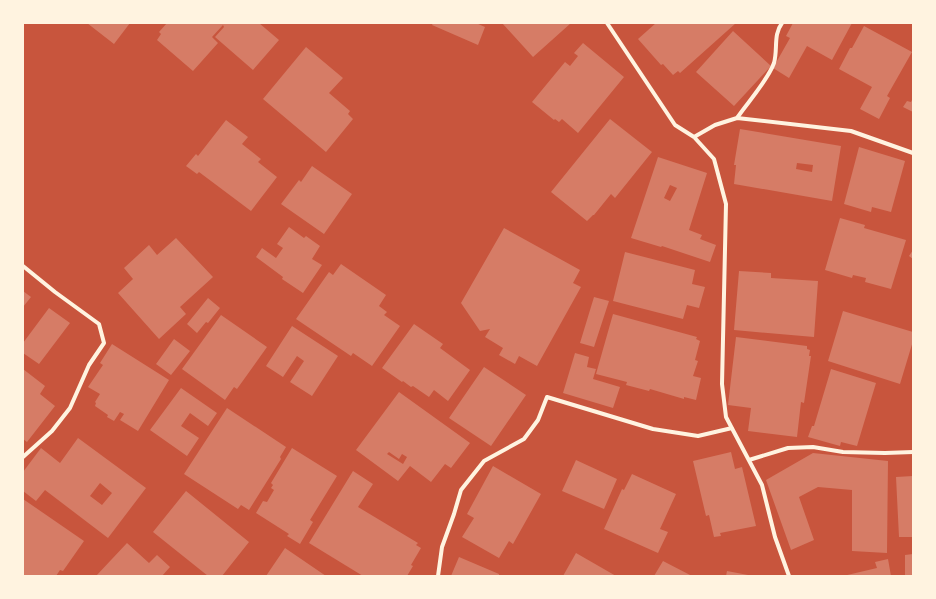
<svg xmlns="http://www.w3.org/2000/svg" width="936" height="599" font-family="'Noto Sans',sans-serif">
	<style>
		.building { fill: #d67c66; fill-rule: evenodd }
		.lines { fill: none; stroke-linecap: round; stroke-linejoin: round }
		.minor { stroke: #fff3e0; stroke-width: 4 }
	</style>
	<rect width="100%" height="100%" fill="#c8553d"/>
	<path class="building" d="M87,23H130L114,44Z
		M167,23H259L279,40L253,70L215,37L224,27L223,25L212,37L218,43L193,71L157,40L161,34L159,32Z
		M433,23H476L485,27L478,45L432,25Z
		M502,23H571L533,57Z
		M656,23H736L680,73L678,71L673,75L663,64L661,65L638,39Z
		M793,23H852L832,60L807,46L789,78L773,68L790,38L786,36Z
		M864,26L912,52L887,96L890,98L879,119L860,109L872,87L839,69L850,48H852Z
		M733,31L771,66L734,106L696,72Z
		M583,43L624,77L578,133L562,119L559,122L555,119L554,120L532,102L565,62L570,66L578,56L574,53Z
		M306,47L343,78L329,93L350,111L348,114L353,119L326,152L263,99Z
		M913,98V112L903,107L907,101L911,102Z
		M610,119L652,152L615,198L611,194L594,215H593L587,221L551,192Z
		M226,120L248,137L242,144L261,159L258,162L277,177L251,211L199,172L197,174L186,166L196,154L198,156Z
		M740,129L841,146L832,201L734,184L736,165H734ZM797,163L813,165L812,172L796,169Z
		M859,147L905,161L891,212L872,207L871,212L844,204Z
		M658,157L707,173L689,230L702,235L700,239L716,245L710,262L662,246L661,247L631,238ZM670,185L677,188L670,201L664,198Z
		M312,166L352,194L324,234L281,204L299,180L301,182Z
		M840,218L865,225L864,228L906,240L891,289L865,282L866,278L853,275L852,278L825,270Z
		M289,227L304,238L306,236L320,246L312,259L322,265L303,293L282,279L283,277L256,257L262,248L276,258L283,248L277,244Z
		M504,228L580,270L573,283L581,287L537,366L519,356L515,364L499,355L503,348L485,337L490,329L480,331L461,303Z
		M176,238L213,277L180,307L186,314L159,339L118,293L133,279L124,268L149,245L157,255Z
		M913,250V259L909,256Z
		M625,252L695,270L692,284L705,287L699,308L687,305L683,319L613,301Z
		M341,264L386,295L379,306L387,312L384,315L400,326L372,366L353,353L351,356L296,319L329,272L333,275Z
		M739,271L771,273V278L818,281L814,337L734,330Z
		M23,291L31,297L23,307Z
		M594,297L609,301L594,347L580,343Z
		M208,298L220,308L208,323L206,322L197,333L187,324Z
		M49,308L70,323L39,364L23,353V343Z
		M843,311L913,332V341L900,384L828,361Z
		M613,314L697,337L696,339L700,341L695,360L698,361L693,376L701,378L696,400L684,397V399L650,389L649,391L626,385L627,382L596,374Z
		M221,315L267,347L237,389L234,387L225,400L182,369Z
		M414,324L443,344L440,348L470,370L448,401L434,390L429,397L413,386L411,387L403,381L402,382L382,368Z
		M292,326L338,356L312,396L290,382L304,361L297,356L283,377L266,366Z
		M736,337L807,346V349L810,350L809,356H811L804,403L801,402L797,437L748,431L751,408L728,405Z
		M174,339L190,351L171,375L156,364Z
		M112,344L169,380L138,431L120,420L124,414L120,412L114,421L107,417L108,415L95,406L96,403L95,402L100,394L88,387L103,365L100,363Z
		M575,353L589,357L587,367L596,369L593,379L620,387L613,408L563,393Z
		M484,367L526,395L491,446L449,418Z
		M23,369L45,386L40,394L55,406L27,442L23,439Z
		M831,369L876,383L857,446L841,442L840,446L808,437L812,426H814Z
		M181,388L217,413L208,426L190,413L181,426L199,438L187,456L150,430Z
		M399,392L470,443L451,468L445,464L431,482L410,466L398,481L356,450ZM389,452L399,459L402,454L407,457L403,464L387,454Z
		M227,408L286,447L280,457L281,459L249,510L241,505L238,509L184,474Z
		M78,438L146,488L108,538L45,490L36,501L23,491V472L41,448L60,463ZM100,483L112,493L102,505L90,496Z
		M292,448L337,476L310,520L313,522L300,544L287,536L289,534L256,513L263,501L267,502L274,490L271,488L273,485L271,483Z
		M731,452L735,469L742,467L756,526L720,533L721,536L714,537L709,515L706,516L693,461Z
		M813,453L888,461L887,553L852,551V490L818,487L799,497L814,540L791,550L766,480Z
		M576,460L617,479L604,509L562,491Z
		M493,466L541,494L513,544L509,541L499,558L462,537L474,518L467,514Z
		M353,471L373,484L358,507L418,543L416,545L421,548L411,565L413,566L407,576H363L309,543Z
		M632,474L676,494L660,529L668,532L658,553L604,529L622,489L624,490Z
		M913,476V537H899L896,477Z
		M186,491L249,542L222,576H208L153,532Z
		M23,499L84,541L63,571L60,570L56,576H23Z
		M127,543L149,563L157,555L170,567L162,576H96Z
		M285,548L326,576H266Z
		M576,553L616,576H563Z
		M913,554V576H905V555Z
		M459,557L499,574V576H451Z
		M888,559L891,576H843L877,568L875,562Z
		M663,561L692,576H654Z
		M727,571L748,575V576H726Z"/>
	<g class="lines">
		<path class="minor" d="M607,23L675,125L694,137L714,159L726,204L722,384L726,417L762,485L775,537L789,576
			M737,118C748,102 768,80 774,63C778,49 773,35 782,23
			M694,137L715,125L737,118L851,131L913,153
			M23,266L55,292L99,324L104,343L89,365L70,408L52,431L23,457
			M749,460L788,448L813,447L843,452L885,453L913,452
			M438,576L442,547L454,514L461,490L484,461L524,439L538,420L547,397L653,429L698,436L732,428"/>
	</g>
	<rect width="936" height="599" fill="none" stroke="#fff3e0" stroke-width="48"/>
</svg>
